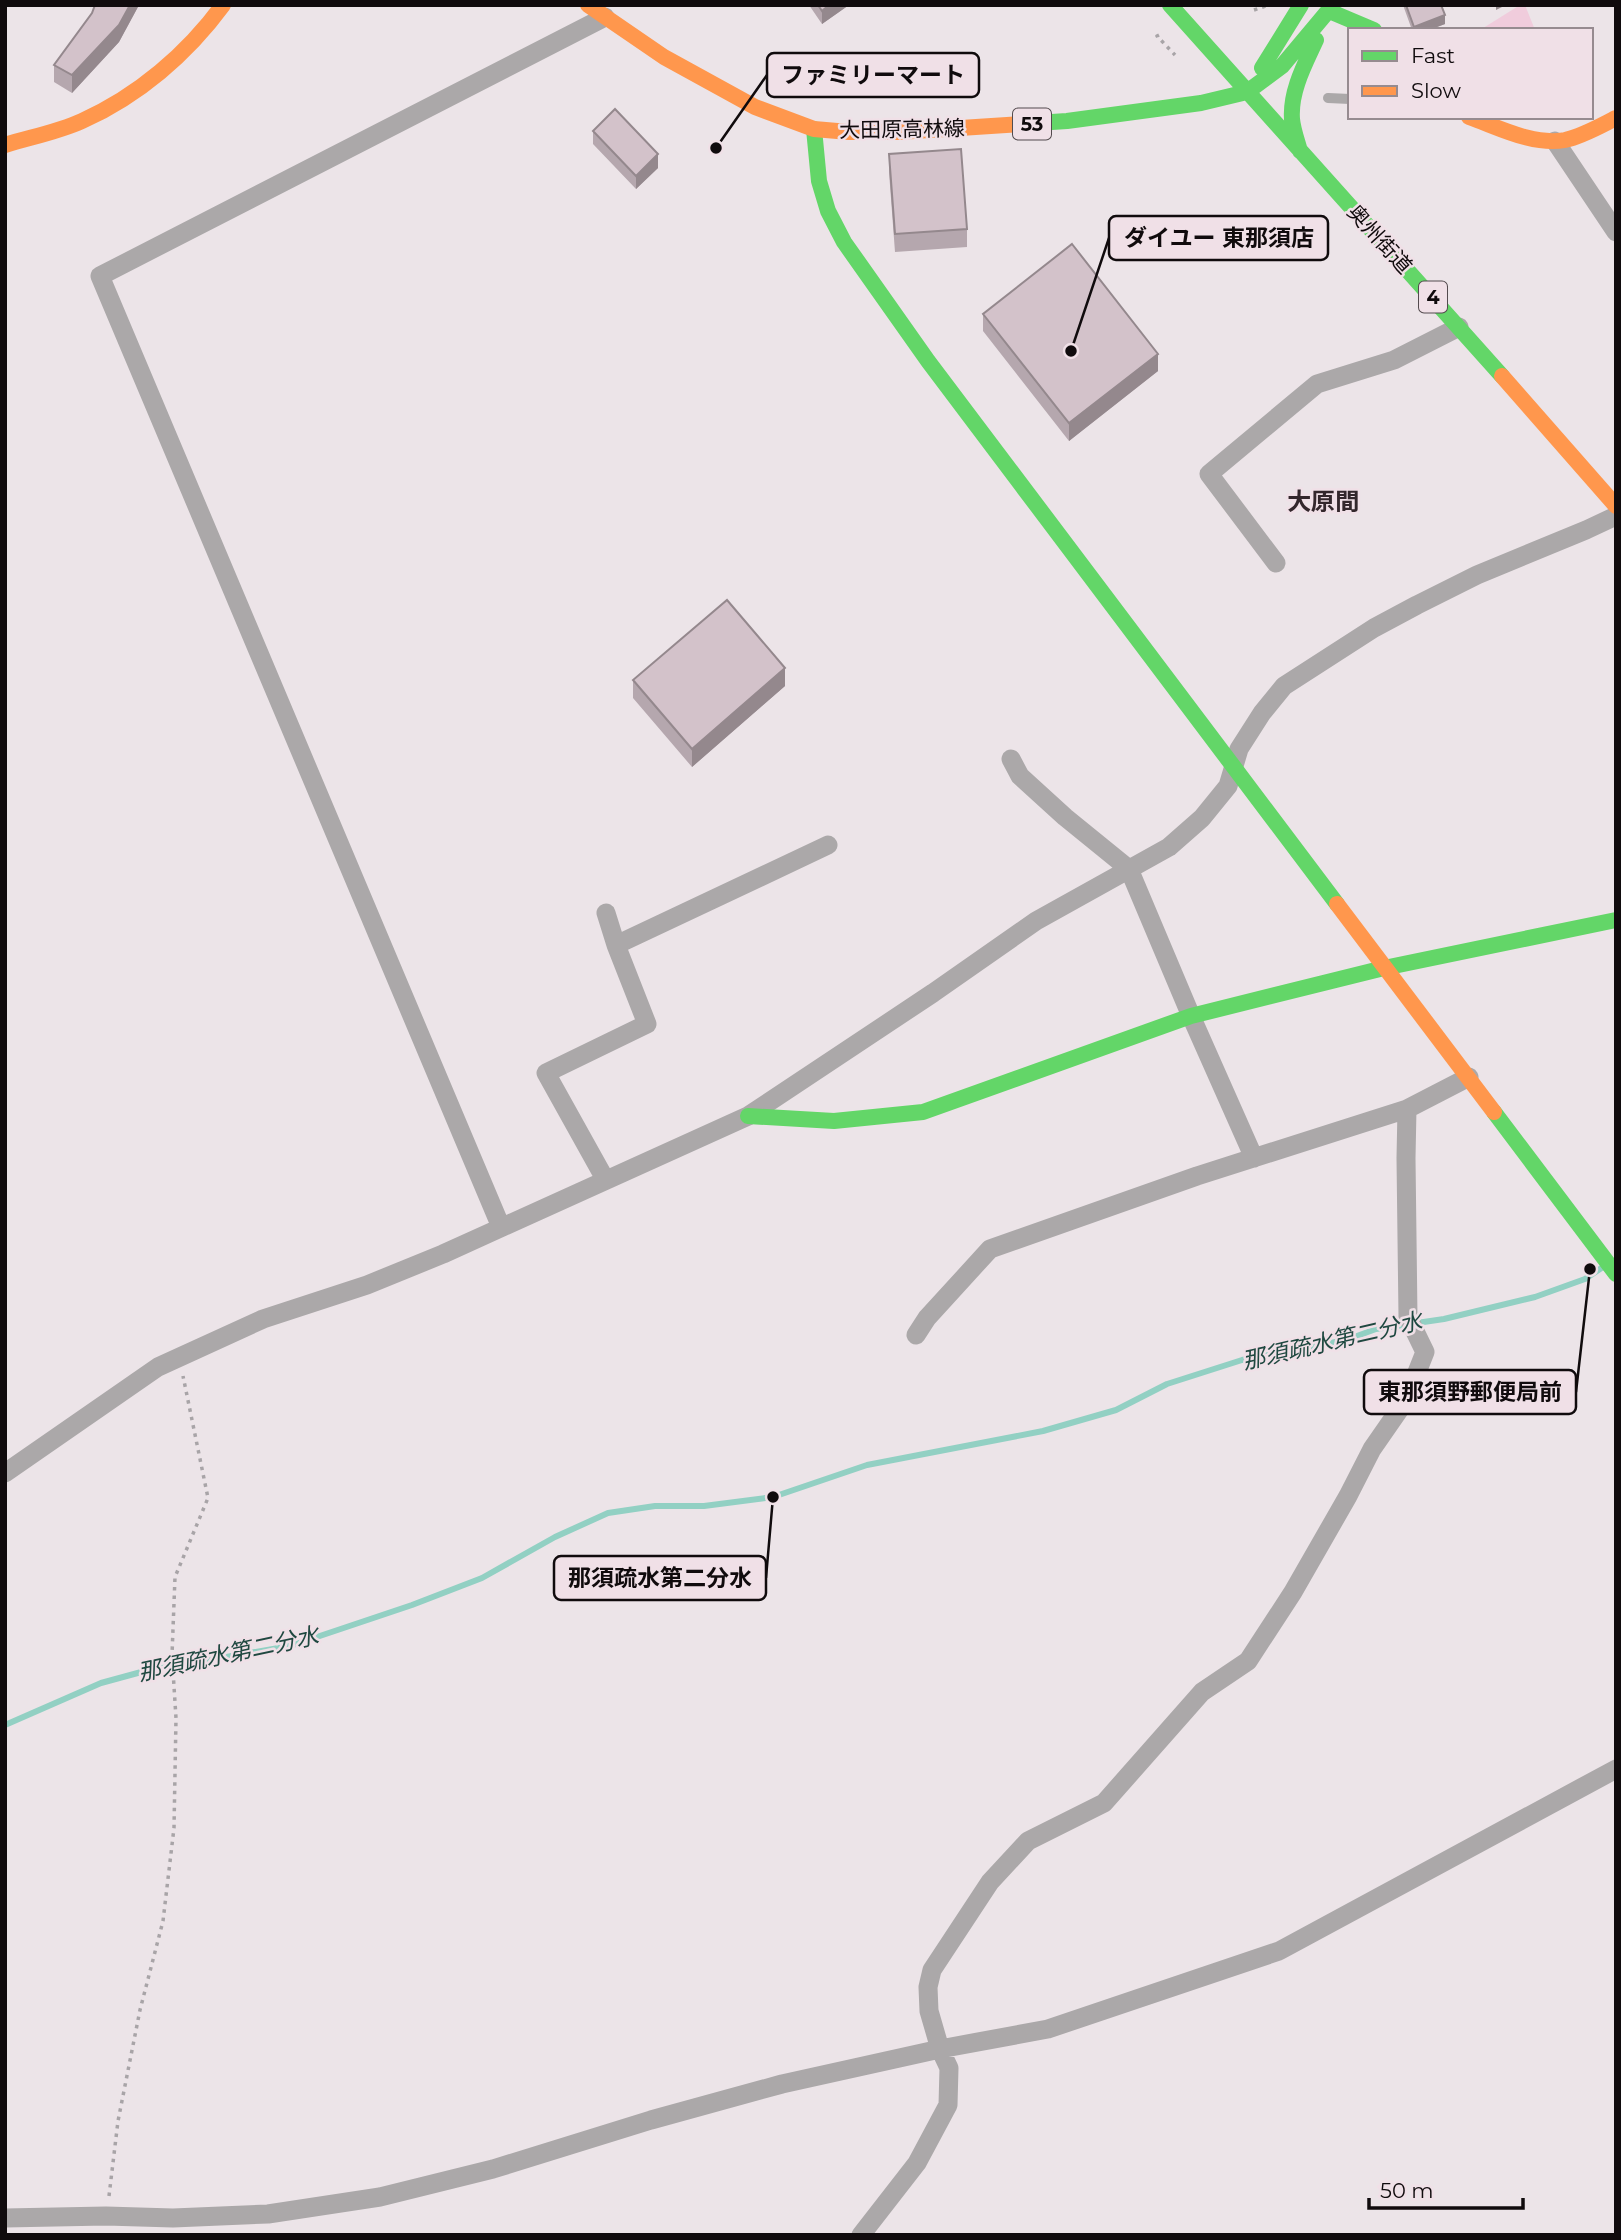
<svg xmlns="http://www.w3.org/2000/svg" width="1621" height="2240" font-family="Montserrat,'Noto Sans JP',sans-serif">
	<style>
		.green { fill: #f0ccdc }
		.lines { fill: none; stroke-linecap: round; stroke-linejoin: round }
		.stream { stroke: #92d0c3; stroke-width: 6 }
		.path { stroke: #a8a4a7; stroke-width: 3.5; stroke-dasharray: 3.5 5; stroke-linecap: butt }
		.lane { stroke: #aba8a9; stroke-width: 10 }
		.street { stroke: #aba8a9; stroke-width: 19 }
		.fast { stroke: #63d668; stroke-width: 16 }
		.slow { stroke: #ff974d; stroke-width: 16 }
		.wall { fill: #b5a7ae }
		.shaded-wall { fill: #94888d }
		.building { fill: #d3c2ca; stroke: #94888d; stroke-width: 2 }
		.labels { text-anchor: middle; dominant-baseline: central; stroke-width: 5; stroke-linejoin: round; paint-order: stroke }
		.shield { fill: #f0e0e7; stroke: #534b4e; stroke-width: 2 }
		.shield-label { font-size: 19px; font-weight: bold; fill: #100b0d }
		.street-label { font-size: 21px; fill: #100b0d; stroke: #f0e0e7 }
		.water-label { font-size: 23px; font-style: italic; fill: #1f4840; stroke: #f0e0e7 }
		.quarter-label { font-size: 24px; font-weight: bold; fill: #33272c; stroke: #f0e0e7 }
		.leader { fill: none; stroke: #100b0d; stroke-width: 2.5 }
		.callout-dot { fill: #100b0d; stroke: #f0e0e7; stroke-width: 2.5 }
		.callout { fill: #f0e0e7; stroke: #100b0d; stroke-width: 2.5 }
		.callout-label { font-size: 23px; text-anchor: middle; font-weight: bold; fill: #100b0d }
	</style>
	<rect width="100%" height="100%" fill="#ece4e8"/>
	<path class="green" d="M1520,5H1525L1535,30H1480Z"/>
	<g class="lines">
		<path class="stream" d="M5,1725L101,1683L145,1671L290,1646L412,1605L482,1578L555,1537L608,1513L655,1506H704L773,1497L867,1465L1043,1431L1116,1410L1167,1384L1242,1360L1346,1340L1376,1329L1444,1319L1535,1297L1585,1279L1603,1267"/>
		<path class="path" d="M1254,10L1269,5
			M1159,35L1157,36L1175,55
			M109,2196L118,2121L140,2010L163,1921L174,1828L176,1718L172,1655L175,1577L208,1498L183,1376"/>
		<path class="lane" d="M1328,98L1350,99"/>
		<path class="street" d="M1555,141L1616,232
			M1276,563L1209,474L1317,384L1394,360L1459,327
			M1011,759L1020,776L1065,817L1129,869L1191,1016L1254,1158
			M616,945L828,845
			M605,1179L546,1073L647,1024L616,945L606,913
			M501,1227L100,276L605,17
			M916,1335L927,1318L990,1249L1197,1176L1407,1109
			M5,1473L158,1367L263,1319L367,1285L443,1254L748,1116L933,993L1036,921L1169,847L1202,818L1228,786L1239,749L1262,713L1284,686L1374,628L1417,605L1477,575L1586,530L1616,516
			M5,2218L106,2216L173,2218L268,2214L380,2197L493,2169L651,2120L782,2084L940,2049L1048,2029L1279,1951L1616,1769
			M861,2235L917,2163L948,2105L949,2068L940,2049L929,2011L928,1987L932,1970L990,1882L1028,1841L1104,1803L1202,1692L1248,1661L1293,1592L1348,1496L1372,1449L1406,1400L1425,1352L1408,1317L1406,1158L1407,1109L1469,1077"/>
		<path class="fast" d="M1170,5L1502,376
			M1329,11L1374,30
			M1262,68L1301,5
			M1021,124L1067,121L1201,103L1247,92L1282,66L1333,5
			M814,129L819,181L828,211L844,242L928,361L1337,904
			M1300,151C1297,140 1293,130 1292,119C1290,91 1305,64 1316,40
			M1494,1112L1616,1274
			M748,1116L834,1121L923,1112L1191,1016L1384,968L1616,920"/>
		<path class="slow" d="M588,5L664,57L755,107L814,129L849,132H899L1021,124
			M1469,117C1498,127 1533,146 1565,140C1583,136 1600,126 1616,118
			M5,145C31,137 58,132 82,121C138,96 187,54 223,5
			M1502,376L1616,506
			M1337,904L1494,1112"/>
	</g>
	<path class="wall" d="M95,5H139L119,42L72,93L54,82V65L92,13Z
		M809,5H849L822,24Z
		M1403,5H1441L1445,24L1429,30H1412Z
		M593,131L658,168L636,189L593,144Z
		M889,154L967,229V247L895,252L889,172Z
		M983,314L1158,371L1069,441L983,331Z
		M633,680L785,686L692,767L633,698Z"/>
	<path class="shaded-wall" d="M130,5H139L119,42L72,93V75Z
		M829,5H849L822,24V11Z
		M1496,5H1506L1496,10Z
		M1445,15V24L1429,30H1414V27Z
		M658,154V168L636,189V176Z
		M1158,354V371L1069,441V423Z
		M785,668V686L692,767V749Z"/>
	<path class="building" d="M95,5H130L119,25L72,75L54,65L92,13Z
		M818,5H829L822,11Z
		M1406,5H1441L1445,15L1414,27Z
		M615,109L658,154L636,176L593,131Z
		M961,149L967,229L895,234L889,154Z
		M1072,244L1158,354L1069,423L983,314Z
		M727,600L785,668L692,749L633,680Z"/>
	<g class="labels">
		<g class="shield">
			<rect x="1013" y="108.5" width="38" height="31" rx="5"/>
			<rect x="1419" y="281.5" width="28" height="31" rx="5"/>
		</g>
		<g class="shield-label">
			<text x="1032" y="124">53</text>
			<text x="1433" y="297">4</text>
		</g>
		<g class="street-label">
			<text transform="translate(902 129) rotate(-1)">大田原高林線</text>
			<text transform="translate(1380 239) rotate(48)">奥州街道</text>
		</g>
		<g class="water-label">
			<text transform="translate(1332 1341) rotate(-13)">那須疏水第二分水</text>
			<text transform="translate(228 1654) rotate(-12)">那須疏水第二分水</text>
		</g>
		<g class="quarter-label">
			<text x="1323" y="501">大原間</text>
		</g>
	</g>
	<path class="leader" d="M716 148L767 75M1071 351L1109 238M1590 1269L1576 1392M773 1497L766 1578"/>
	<g class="callout-dot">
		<circle cx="716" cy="148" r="7"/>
		<circle cx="1071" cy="351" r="7"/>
		<circle cx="1590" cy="1269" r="7"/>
		<circle cx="773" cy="1497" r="7"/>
	</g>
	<g class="callout">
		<rect x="767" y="53" width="212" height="44" rx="7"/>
		<rect x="1109" y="216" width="219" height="44" rx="7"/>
		<rect x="1364" y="1370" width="212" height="44" rx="7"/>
		<rect x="554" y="1556" width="212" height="44" rx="7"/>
	</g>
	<g class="callout-label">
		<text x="873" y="83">ファミリーマート</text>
		<text x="1219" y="246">ダイユー 東那須店</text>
		<text x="1470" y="1400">東那須野郵便局前</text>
		<text x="660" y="1586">那須疏水第二分水</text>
	</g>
	<rect width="1621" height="2240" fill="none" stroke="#100b0d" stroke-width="14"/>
	<rect x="1348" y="28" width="245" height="91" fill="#f0e0e7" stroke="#968b90" stroke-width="2"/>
	<rect x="1362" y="51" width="35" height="10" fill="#63d668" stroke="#968b90" stroke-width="2"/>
	<text x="1411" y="63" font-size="21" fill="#100b0d">Fast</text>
	<rect x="1362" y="86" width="35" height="10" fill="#ff974d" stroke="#968b90" stroke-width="2"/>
	<text x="1411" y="98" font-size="21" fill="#100b0d">Slow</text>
	<path d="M1369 2198v10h154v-10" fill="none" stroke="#100b0d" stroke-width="3.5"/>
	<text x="1380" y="2198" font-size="21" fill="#100b0d" stroke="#f0e0e7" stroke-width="5" paint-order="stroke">50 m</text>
</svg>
